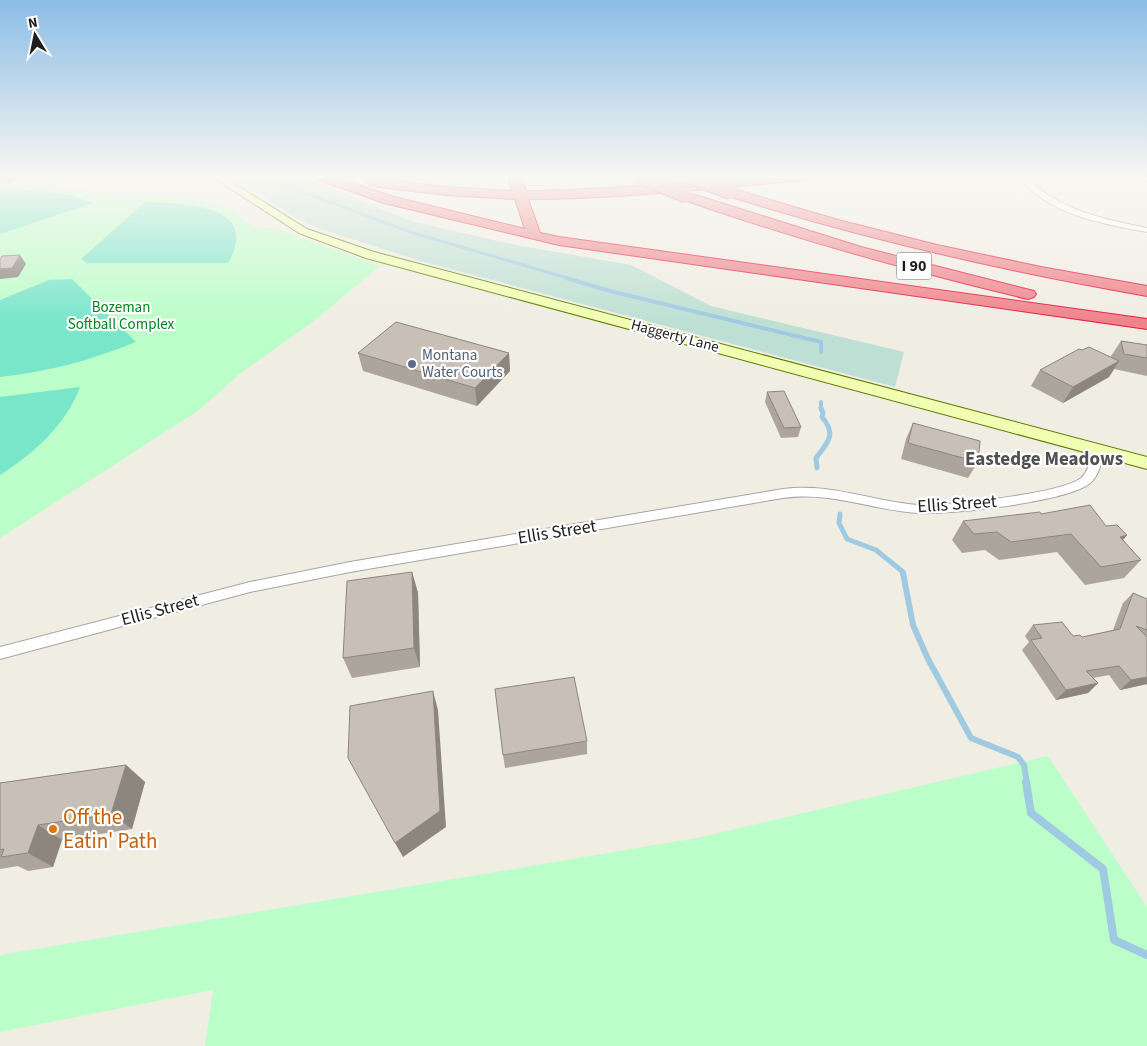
<svg xmlns="http://www.w3.org/2000/svg" width="1147" height="1046" font-family="'Source Sans 3',sans-serif">
	<style>
		.wetland { fill: #bee0d4 }
		.park { fill: #bcfec9 }
		.pitch { fill: #79e6ca }
		.lines { fill: none; stroke-linecap: round; stroke-linejoin: round }
		.stream-far4 { stroke: #9fcae2; stroke-width: 3 }
		.stream-far3 { stroke: #9fcae2; stroke-width: 4 }
		.stream-far2 { stroke: #9fcae2; stroke-width: 5 }
		.stream-far1 { stroke: #9fcae2; stroke-width: 6 }
		.stream { stroke: #9fcae2; stroke-width: 8 }
		.street-casing { stroke: #a5a5a5; stroke-width: 2 }
		.secondary-casing { stroke: #5d7a00; stroke-width: 2 }
		.highway-casing { stroke: #ea1442; stroke-width: 2 }
		.street { fill: #fff; fill-rule: evenodd }
		.secondary { fill: #f1ffb2; fill-rule: evenodd }
		.highway { fill: #ef838a; fill-rule: evenodd }
		.highway-bridge-casing { stroke: #ea1442; stroke-width: 16; stroke-linecap: butt }
		.highway-bridge { stroke: #ef838a; stroke-width: 14 }
		.wall { fill: #aca59d }
		.shaded-wall { fill: #8c867f }
		.building { fill: #c8c0b6; stroke: #8c867f }
		.service-dot { fill: #5c6f8a; stroke: #fff; stroke-width: 2 }
		.food-dot { fill: #e8710a; stroke: #fff; stroke-width: 2 }
		.labels { text-anchor: middle; dominant-baseline: central; stroke-width: 4.5; stroke-linejoin: round; paint-order: stroke }
		.far-park-label { font-size: 15px; fill: #01861d; stroke: #fff }
		.far-street-label { font-size: 15px; fill: #1e1e1e; stroke: #fff }
		.far-service-label { font-size: 15px; fill: #4e5e75; stroke: #fff; text-anchor: start }
		.shield { fill: #fff; stroke: #626262; stroke-width: 1 }
		.shield-label { font-size: 16px; font-weight: bold; fill: #1e1e1e }
		.street-label { font-size: 18px; fill: #1e1e1e; stroke: #fff }
		.neighbourhood-label { font-size: 19px; font-weight: bold; fill: #515151; stroke: #fff }
		.near-food-label { font-size: 21px; fill: #c56008; stroke: #fff; text-anchor: start }
	</style>
	<rect width="100%" height="100%" fill="#f0ede3"/>
	<path class="wetland" d="M228,176H301L411,221L510,244L631,265L711,306L904,352L895,387L424,262L320,229L294,217L245,184Z"/>
	<path class="park" d="M28,186L114,194L160,196L216,203L236,212L252,227L277,229L380,266L315,320L241,373L198,411L0,538V187Z
		M1048,756L1147,907V1046H205L213,990L0,1032V955L697,838Z"/>
	<path class="pitch" d="M33,190L70,195L93,203L0,234V191Z
		M145,202C183,204 262,203 228,263H87L81,259Z
		M72,279L136,342C92,360 47,372 0,377V300L49,280Z
		M80,387C66,425 33,454 0,475V397Z"/>
	<g class="lines">
		<path class="stream-far4" d="M260,176L410,232L571,279"/>
		<path class="stream-far3" d="M566,278L610,291L821,342V352
			M821,402V410"/>
		<path class="stream-far2" d="M817,468L816,458C828,442 837,435 822,417L823,413L821,408
			M840,514L839,523L847,539L876,550L903,572V575"/>
		<path class="stream-far1" d="M903,573L913,625L928,659L971,738L1018,757L1024,765L1027,783"/>
		<path class="stream" d="M1026,782L1031,813L1103,869L1114,940L1147,955"/>
		<defs>
			<path id="street" d="M1019,176H1025C1058,210 1102,219 1147,228V232C1104,224 1046,215 1019,176Z
				M1098,446L1104,450C1102,461 1099,477 1089,484C1065,502 949,515 918,513C870,510 833,491 783,498L350,572L250,592L0,659V647L250,582L350,562L783,489C832,483 870,501 918,505C946,506 1061,494 1081,478C1089,471 1091,459 1092,450Z"/>
			<path id="secondary" d="M211,176H222L307,229L374,252L1147,457V469L366,258L299,233Z
				M1129,176H1147V180L1134,179Z"/>
			<path id="highway" d="M315,176H331L394,197L525,229L515,199L446,195L372,186L366,182L372,178L446,187L512,191L508,176H520L526,191C621,191 715,176 810,176L808,179L804,180C712,188 621,199 528,199L540,233L559,237L1147,319V329L559,245L384,203L317,179Z
				M730,188L838,220L937,245L1041,267L1147,286V296C1004,271 864,239 725,195L723,192L725,189Z
				M686,192L861,247L1034,291L1036,294L1034,297L1028,299C911,271 795,239 681,199L679,196Z"/>
		</defs>
		<use href="#street" class="street-casing"/>
		<use href="#secondary" class="secondary-casing"/>
		<use href="#highway" class="highway-casing"/>
		<use href="#street" class="street"/>
		<use href="#secondary" class="secondary"/>
		<use href="#highway" class="highway"/>
		<defs>
			<path id="highway-bridge" d="M640,176L686,196
				M688,176L730,192"/>
		</defs>
		<use href="#highway-bridge" class="highway-bridge-casing"/>
		<use href="#highway-bridge" class="highway-bridge"/>
	</g>
	<path class="wall" d="M0,176H24L10,184L0,183Z
		M60,176H78L72,178Z
		M1121,341L1147,345V376L1114,369L1109,377L1063,403L1031,386L1040,370L1082,350L1111,357V356Z
		M358,353H509L510,371L477,406L363,371Z
		M767,392L801,427L798,437L781,438L765,402Z
		M913,423L978,462L968,478L901,459L906,439Z
		M1041,514L1127,535L1123,540L1141,560L1124,578L1085,585L1057,552L999,560L985,550L962,553L952,540L963,521Z
		M412,572L418,593L420,667L352,678L343,658Z
		M1133,593L1147,599V684L1120,690L1109,675L1093,678L1098,683L1088,693L1056,700L1022,650L1029,642L1025,636L1033,625L1073,636L1082,637L1113,630L1123,603Z
		M587,741V754L505,768L503,755Z
		M126,765L145,782L132,829L62,840L53,867L28,871L18,866L0,869V783Z"/>
	<path class="shaded-wall" d="M6,176H24L10,184Z
		M71,176H78L72,178Z
		M20,255L26,264L18,277L0,279V269Z
		M509,353L510,371L477,406L475,388Z
		M1119,361L1109,377L1063,403L1073,387Z
		M1127,535L1111,554L1120,537Z
		M412,572L418,593L420,667L414,648Z
		M1147,677V684L1120,690L1131,680Z
		M1098,683L1088,693L1056,700L1066,690Z
		M433,691L438,710L446,827L403,857L395,843Z
		M126,765L145,782L132,829L111,814Z
		M38,825L62,840L53,867L28,853Z"/>
	<path class="building" d="M20,255L12,268L0,269V260L2,256Z
		M396,322L509,353L475,388L358,353Z
		M1121,341L1147,345V358L1124,354Z
		M1089,347L1119,361L1073,387L1040,370L1079,349L1082,350Z
		M784,391L801,427L784,428L767,392Z
		M913,423L980,441L978,462L908,443Z
		M1090,505L1106,526L1117,525L1127,535L1120,537L1141,560L1101,567L1071,534L1011,542L997,532L974,534L963,521L1040,512L1041,514Z
		M412,572L414,648L343,658L347,581Z
		M1133,593L1147,599V630L1136,626L1147,637V677L1131,680L1119,666L1086,671L1098,683L1066,690L1031,640L1042,638L1033,625L1062,622L1073,636L1080,635L1082,637L1120,629Z
		M574,677L587,741L503,755L495,689Z
		M433,691L440,811L395,843L348,758L350,706Z
		M126,765L111,814L38,825L28,853L1,857L4,849L0,850V783Z"/>
	<linearGradient id="sky" x2="0" y2="1"><stop stop-color="#8bbde6"/><stop offset="0.55" stop-color="#f8f7f2"/><stop offset="1" stop-color="#f8f7f2" stop-opacity="0"/></linearGradient>
	<rect width="1147" height="322" fill="url(#sky)"/>
	<circle class="service-dot" cx="412" cy="364" r="5"/>
	<circle class="food-dot" cx="53" cy="829" r="5"/>
	<g class="labels">
		<g class="far-park-label">
			<text x="121" y="307">Bozeman<tspan x="121" dy="17">Softball Complex</tspan></text>
		</g>
		<g class="far-street-label">
			<text transform="translate(675 336) rotate(15)">Haggerty Lane</text>
		</g>
		<g class="far-service-label">
			<text x="422" y="355">Montana<tspan x="422" dy="17">Water Courts</tspan></text>
		</g>
		<rect class="shield" x="896.5" y="252.5" width="35" height="27" rx="4"/>
		<g class="shield-label">
			<text x="914" y="266">I 90</text>
		</g>
		<g class="street-label">
			<text transform="translate(957 504) rotate(-4)">Ellis Street</text>
			<text transform="translate(557 532) rotate(-9)">Ellis Street</text>
			<text transform="translate(160 610) rotate(-15)">Ellis Street</text>
		</g>
		<g class="neighbourhood-label">
			<text x="1044" y="459">Eastedge Meadows</text>
		</g>
		<g class="near-food-label">
			<text x="63" y="817">Off the<tspan x="63" dy="24">Eatin' Path</tspan></text>
		</g>
	</g>
	<g transform="translate(35 35) rotate(350)" stroke="#ffffff" stroke-width="4" paint-order="stroke">
	<path d="M0-4L9 19L0 12L-9 19Z" fill="#1e1e1e"/>
	<text y="-8" font-size="14" font-weight="bold" text-anchor="middle" fill="#1e1e1e">N</text>
	</g>
</svg>
